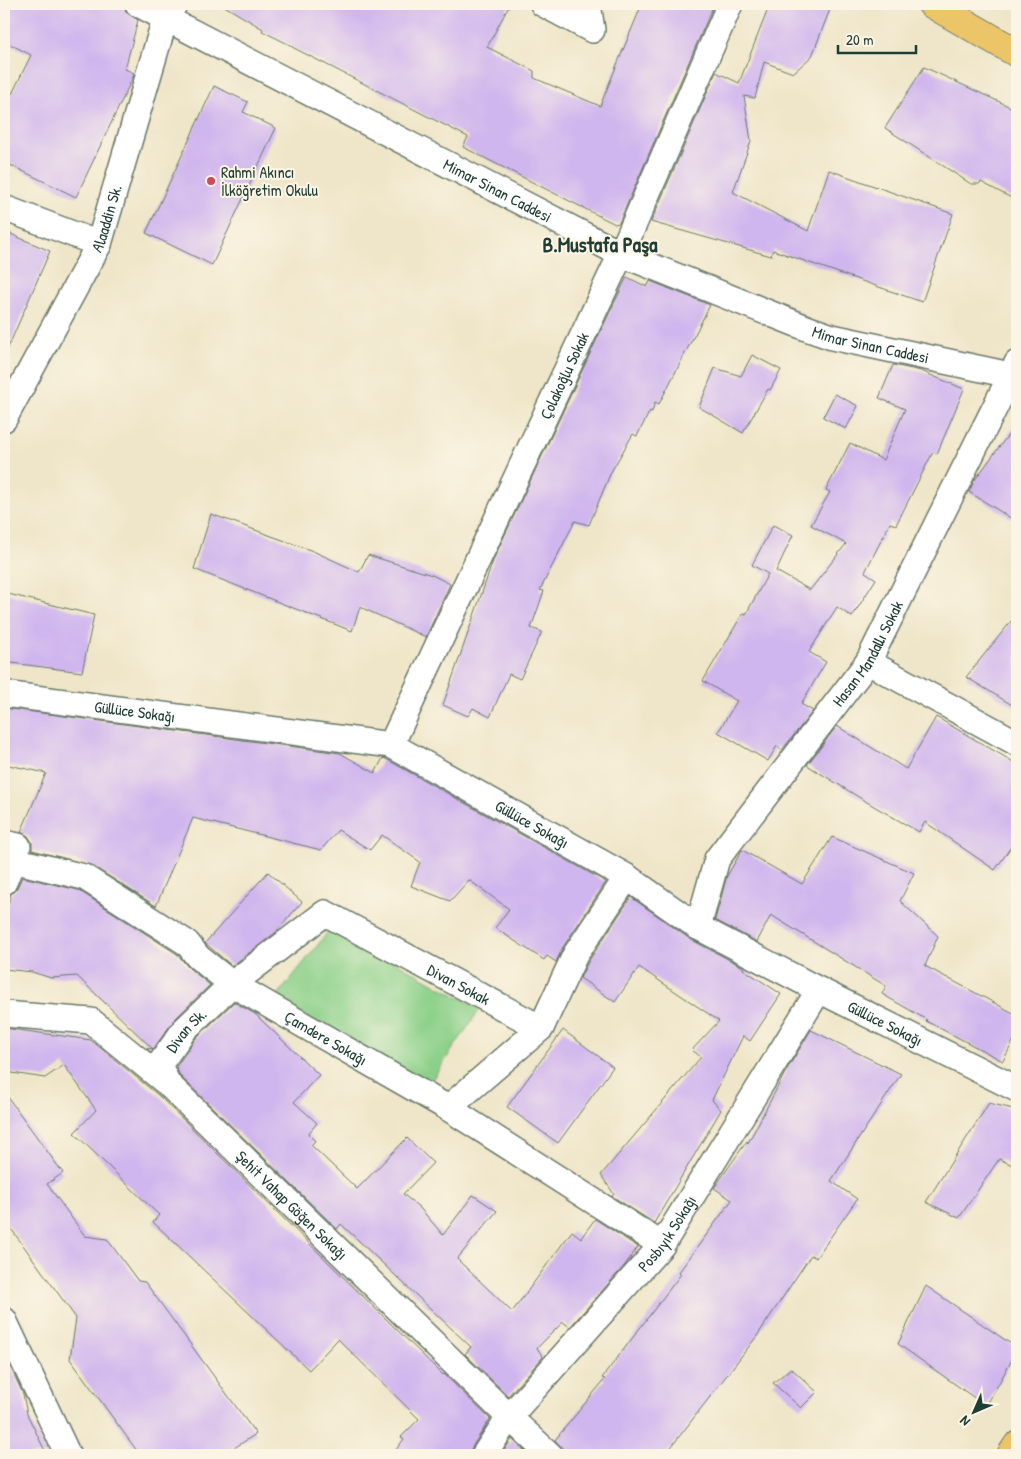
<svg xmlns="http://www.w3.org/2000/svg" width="1021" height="1459" font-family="'Patrick Hand',sans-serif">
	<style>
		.green { fill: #8bd089; stroke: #55865e }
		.building { fill: #d0b6ee }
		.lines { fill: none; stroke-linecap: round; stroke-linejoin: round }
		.minor-casing { stroke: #687868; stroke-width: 28 }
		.major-casing { stroke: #687868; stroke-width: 30 }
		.minor { stroke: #fff; stroke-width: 25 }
		.major { stroke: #edc569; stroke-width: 28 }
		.poi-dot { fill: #d1495b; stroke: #fcf5e5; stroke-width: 2 }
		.labels { text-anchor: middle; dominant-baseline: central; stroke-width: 4; stroke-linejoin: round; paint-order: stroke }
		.poi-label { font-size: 16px; fill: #1f3d34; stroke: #fcf5e5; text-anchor: start }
		.street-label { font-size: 16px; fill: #1f3d34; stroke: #fcf5e5 }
		.district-label { font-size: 21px; font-weight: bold; fill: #1f3d34; stroke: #fcf5e5 }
	</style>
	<rect width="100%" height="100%" fill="#fcf5e5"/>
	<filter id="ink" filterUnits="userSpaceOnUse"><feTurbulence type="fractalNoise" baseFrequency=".02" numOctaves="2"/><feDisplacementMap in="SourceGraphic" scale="10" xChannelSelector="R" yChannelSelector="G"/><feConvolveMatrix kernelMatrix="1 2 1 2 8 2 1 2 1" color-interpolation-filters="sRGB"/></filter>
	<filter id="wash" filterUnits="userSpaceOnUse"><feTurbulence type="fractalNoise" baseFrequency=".0096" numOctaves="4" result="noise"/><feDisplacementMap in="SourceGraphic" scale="20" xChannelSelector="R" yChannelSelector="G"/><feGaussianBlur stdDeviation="1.12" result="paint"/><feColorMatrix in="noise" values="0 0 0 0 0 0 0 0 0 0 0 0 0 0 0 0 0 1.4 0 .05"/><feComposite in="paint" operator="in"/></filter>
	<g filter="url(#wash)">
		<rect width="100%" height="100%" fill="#efe6c9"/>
		<path class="green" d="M332,927L480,1009L429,1084L274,1000Z"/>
		<g id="blocks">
			<path class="building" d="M4,4H121L124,5L126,12L138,20L125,69L134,73L133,77L76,197L4,162V91L12,94L31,55L4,41Z
				M221,4H510L487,47L534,71V78L600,106L642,4H714L619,223L615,224L463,147L468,137L292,47V46L262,31L263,29Z
				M770,4H832L812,56L793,73L764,62L755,98L744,96L751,141L733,192L808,231L829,170L953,214L922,302L773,250L771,256L651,222L716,72L739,83Z
				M924,67L1017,110V201L981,182L979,184H971L885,128Z
				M214,86L248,102L243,112L276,128L212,265L146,233Z
				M4,231L50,251L4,357Z
				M627,277L647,287L650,281L710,305L659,404L655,402L652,412L650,411L637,436L633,434L611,472L589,525L575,521L540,590L544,591L531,628L542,632L520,679L509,674L490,717L473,708L468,716L443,705L494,558L603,326Z
				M752,355L781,370L770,390L768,389L743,433L699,407L715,368L741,376Z
				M893,365L921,371L964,389L937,454L933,452L896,525L890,523L865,572L876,579L852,617L837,607L809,652L826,662L801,704L813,711L782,750L777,746L768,761L718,732L737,701L703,681L743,613L746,614L768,574L752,565L773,525L793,535L776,571L810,590L846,544L811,525L830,492L826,490L850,443L883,460L905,409L879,398Z
				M835,394L858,406L846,429L823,417Z
				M1017,423V522L969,492L974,481Z
				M211,514L313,551L359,572L368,555L432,575L450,584L426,637L360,607L352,631L194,569Z
				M4,593L94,615L82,672L4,662Z
				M1017,614V708L966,677Z
				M4,708L340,753L375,773L383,758L386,759L606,882L563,947L556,962L547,956L544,960L495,928L509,909L469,880L450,901L411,886L420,862L382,835L370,850L338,830L321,850L193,818L156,906L91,865L32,850V842L28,836L21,832L46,773L4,764Z
				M936,717L1017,764V838L995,870L925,822L919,832L865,801L807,765L837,726L906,769Z
				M832,837L914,873L900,901L938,936L925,966L1017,1015V1034L1003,1061L926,1021L927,1020L882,994L886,986L771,915L757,942L715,920L727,876L742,850L802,884Z
				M268,872L302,902L275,933L232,966L205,943Z
				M22,877L78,890L177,954L189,968L210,985L175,1019L151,1052L146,1048L153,1049L77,976L51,978L32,972L4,969V917L11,894L17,888Z
				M631,897L690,939L743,967V969L781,994L750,1041L743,1036L712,1100L721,1110L654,1223L612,1196L614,1194L601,1175L701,1057L692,1050L719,1021L639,967L615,1002L580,978L588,962Z
				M234,1002L255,1014L319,1075L294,1102L317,1123L308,1134L315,1141L311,1145L357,1189L407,1138L433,1163L403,1194L420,1208L443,1235L473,1195L497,1211L457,1259L512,1312L572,1231L581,1238L595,1219L638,1247L625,1265L570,1327L563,1322L537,1348L543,1357L508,1396L465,1354L471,1347L341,1224L337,1229L180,1076L176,1067L196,1038Z
				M4,1028L91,1040L158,1095L443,1375L444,1374L490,1419L472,1447L470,1455H392L404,1439L401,1437L419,1419L338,1339L309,1370L153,1222L159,1215L74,1133L96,1110L64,1065L45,1078L12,1073L4,1066Z
				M563,1030L613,1067L558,1143L507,1107Z
				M811,1030L901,1074L831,1181L857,1199L816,1258L811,1255L757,1336L665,1455H564V1450L555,1440L605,1379L602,1378L681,1274L679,1272L732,1200L714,1188L747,1141L748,1143L786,1071Z
				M4,1092L63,1173L47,1184L85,1236L107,1239L138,1281L145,1282L256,1434L223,1455H140L70,1359L76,1318L4,1219Z
				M989,1103L1017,1110V1167L999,1159L959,1218L926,1202Z
				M926,1286L1017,1348V1351L986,1406L898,1344Z
				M4,1353L23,1394L27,1414L47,1455H4Z
				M791,1368L817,1392L801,1408L773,1383Z
				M512,1439L529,1455H501Z"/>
		</g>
	</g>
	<g filter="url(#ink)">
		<use href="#blocks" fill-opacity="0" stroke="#687868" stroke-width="1"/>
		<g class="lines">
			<defs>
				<g id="minor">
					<path id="s1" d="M138,4L621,254L809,329L832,337L1010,375L1017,379"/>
					<path d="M543,4L592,30L588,4"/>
					<path d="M4,208L99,244"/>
					<path id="s2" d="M4,419L99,244L165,19L174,5"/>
					<path d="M868,662L1017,743"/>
					<path id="s3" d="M4,694L391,745L627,877L698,927L819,990L1017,1089"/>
					<path id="s4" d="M391,745L621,254L730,4"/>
					<path id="s5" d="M4,843L18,846L13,860L84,877L187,943L198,957L232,984L448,1108L662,1245"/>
					<path d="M4,882L13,860"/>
					<path id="s6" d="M698,927L717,859L868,662L1017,363"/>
					<path id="s7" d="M4,1014L91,1021L168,1084L509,1417L550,1455"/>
					<path id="s8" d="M168,1084L159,1065L185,1029L232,984L325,913L541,1028"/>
					<path d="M448,1108L541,1028L575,955L627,877"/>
					<path d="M4,1320L68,1455"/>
					<path id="s9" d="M484,1455L509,1417L662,1245L819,990"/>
				</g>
				<path id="major" d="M932,4L1017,53
					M1011,1455L1017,1446"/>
			</defs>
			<use href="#minor" class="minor-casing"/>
			<use href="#major" class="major-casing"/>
			<use href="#minor" class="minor"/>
			<use href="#major" class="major"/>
		</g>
	</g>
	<circle class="poi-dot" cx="211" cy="181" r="5"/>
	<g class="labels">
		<g class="poi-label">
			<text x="221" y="172">Rahmi Akıncı<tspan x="221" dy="18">İlköğretim Okulu</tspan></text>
		</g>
		<g class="street-label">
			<text stroke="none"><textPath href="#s1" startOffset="405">Mimar Sinan Caddesi</textPath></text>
			<text stroke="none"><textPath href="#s2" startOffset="226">Alaaddin Sk.</textPath></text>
			<text stroke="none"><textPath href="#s1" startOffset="810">Mimar Sinan Caddesi</textPath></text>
			<text stroke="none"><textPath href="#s4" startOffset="408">Çolakoğlu Sokak</textPath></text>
			<text stroke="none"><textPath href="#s6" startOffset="326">Hasan Mandallı Sokak</textPath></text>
			<text stroke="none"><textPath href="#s3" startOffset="132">Güllüce Sokağı</textPath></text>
			<text stroke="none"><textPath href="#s3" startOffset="552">Güllüce Sokağı</textPath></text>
			<text stroke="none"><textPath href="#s8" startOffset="399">Divan Sokak</textPath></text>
			<text stroke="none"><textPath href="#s3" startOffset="958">Güllüce Sokağı</textPath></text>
			<text stroke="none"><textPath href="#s8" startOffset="65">Divan Sk.</textPath></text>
			<text stroke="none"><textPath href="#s5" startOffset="394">Çamdere Sokağı</textPath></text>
			<text stroke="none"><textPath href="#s7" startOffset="360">Şehit Vahap Göğen Sokağı</textPath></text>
			<text stroke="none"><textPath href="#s9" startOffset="288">Posbıyık Sokağı</textPath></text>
		</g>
		<g class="district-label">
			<text x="600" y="244">B.Mustafa Paşa</text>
		</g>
	</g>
	<rect width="1021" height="1459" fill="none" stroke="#fcf5e5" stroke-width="20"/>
	<g transform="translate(974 1412) rotate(225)" stroke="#fcf5e5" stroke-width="4" paint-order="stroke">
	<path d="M0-4L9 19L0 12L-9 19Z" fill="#1f3d34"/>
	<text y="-8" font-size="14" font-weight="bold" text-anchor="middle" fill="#1f3d34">N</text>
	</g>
	<path d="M838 45v8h78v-8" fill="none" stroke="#1f3d34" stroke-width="2.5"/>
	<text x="846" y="45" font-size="15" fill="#1f3d34" stroke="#fcf5e5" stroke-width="4" paint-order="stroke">20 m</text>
</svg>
